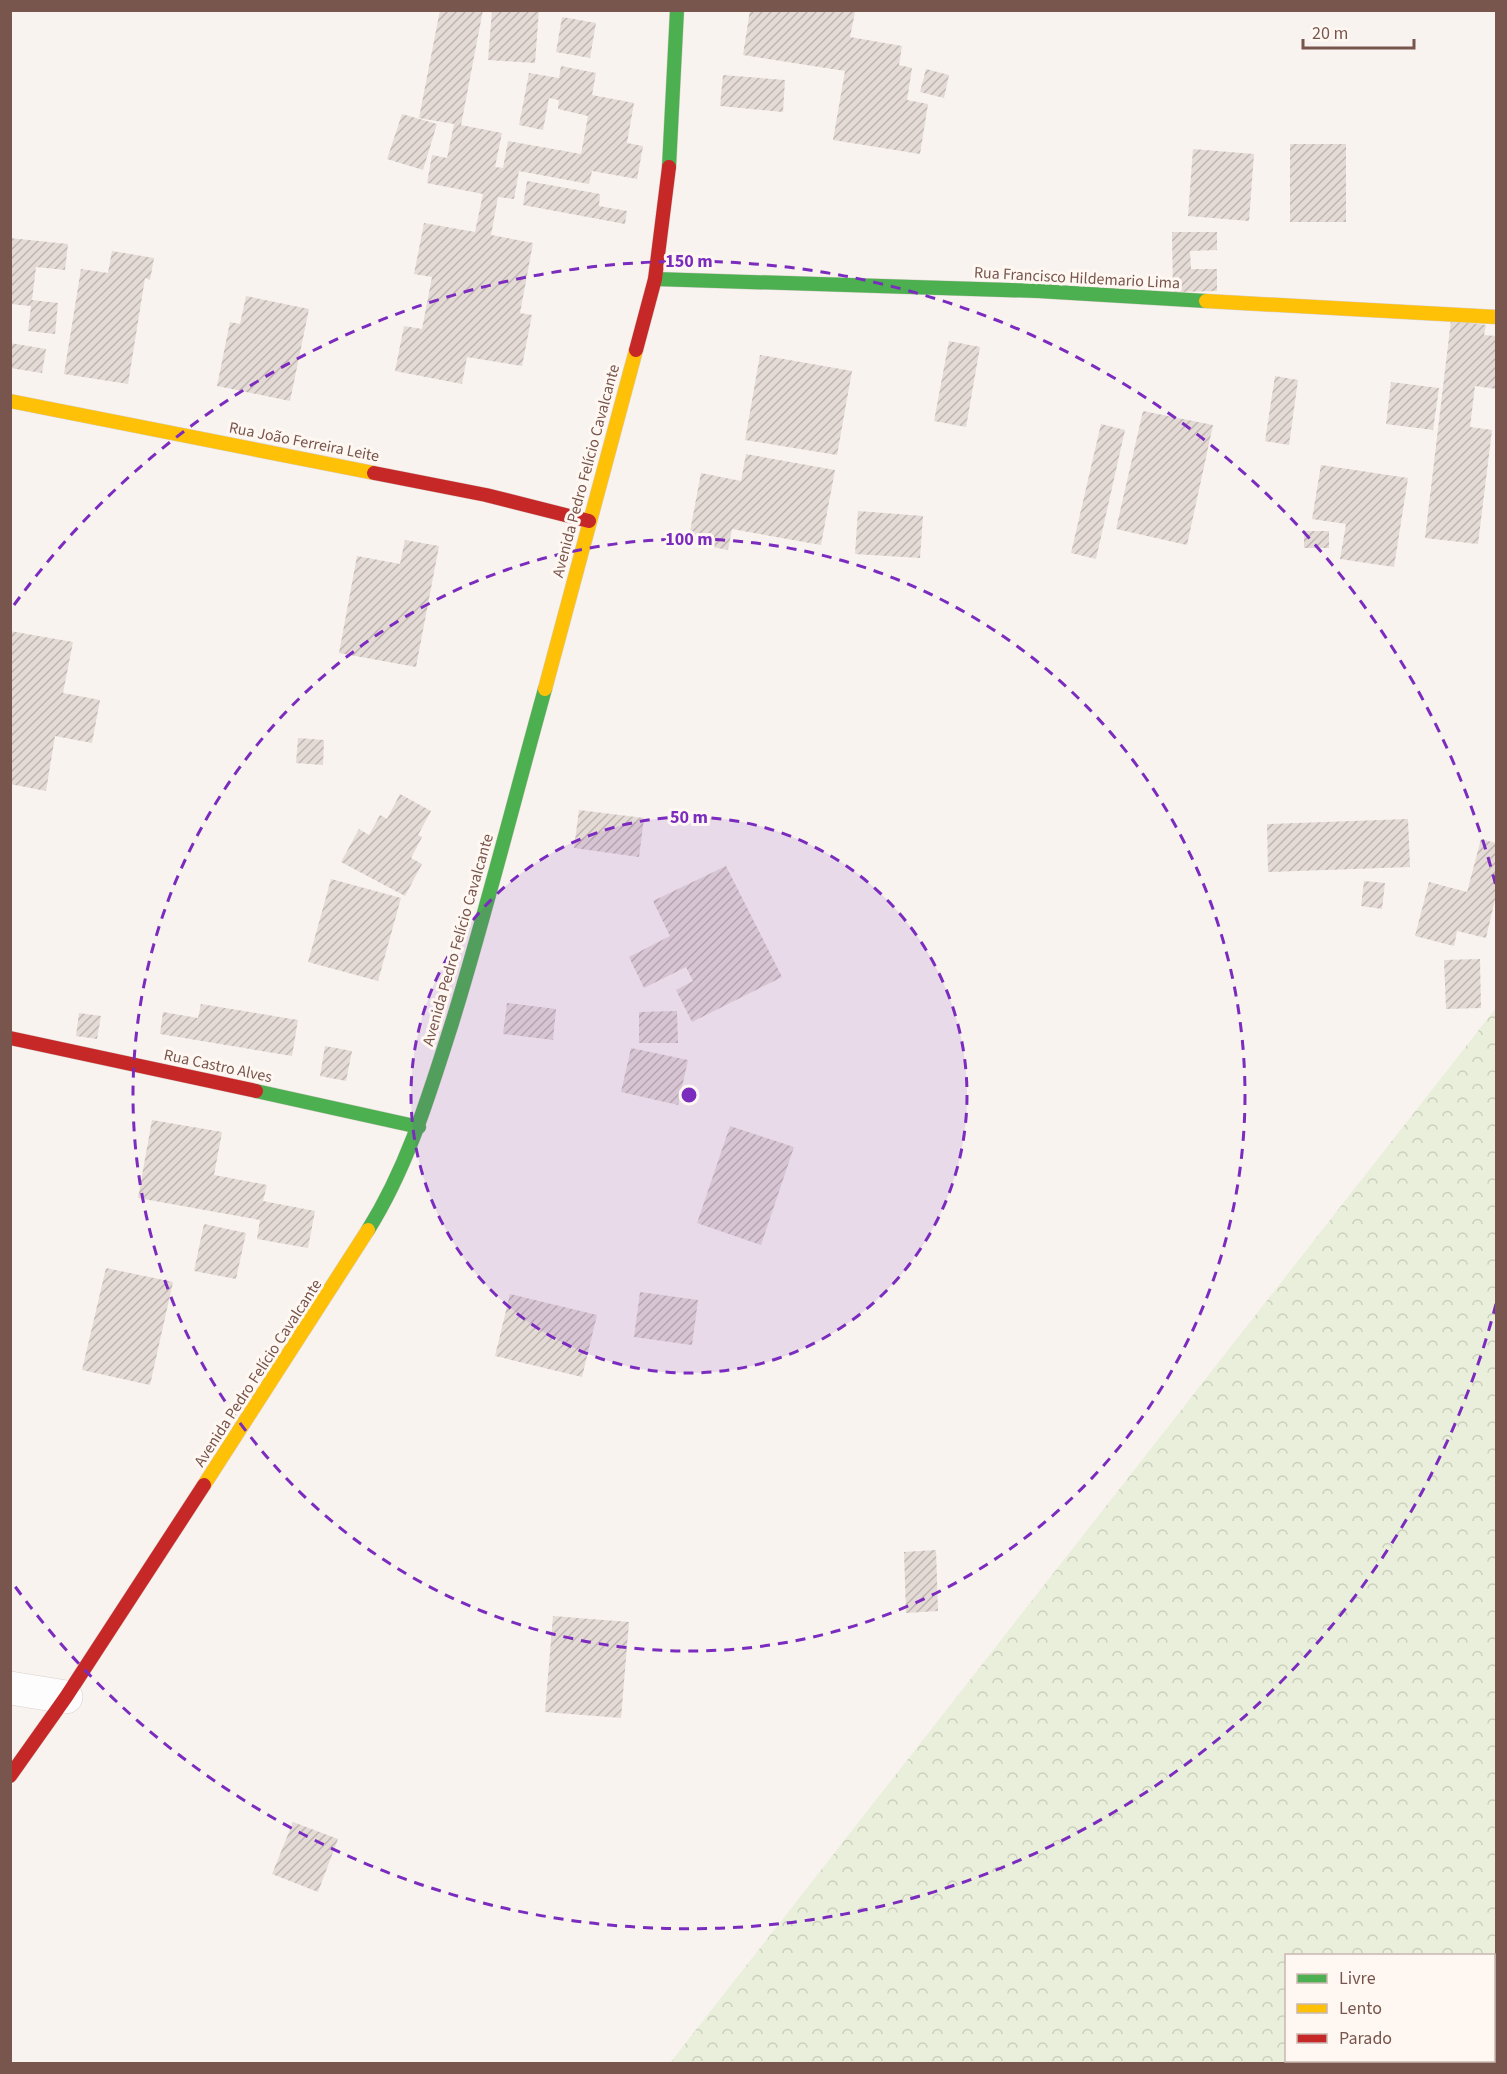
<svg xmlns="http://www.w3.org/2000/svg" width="1507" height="2074" font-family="'Source Sans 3',sans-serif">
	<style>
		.forest { fill: url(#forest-crowns); fill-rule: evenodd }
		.building { fill: url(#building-hatch) }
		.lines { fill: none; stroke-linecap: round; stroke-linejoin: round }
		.street-casing { stroke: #d8d0cd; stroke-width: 34 }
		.fast-casing { stroke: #d8cfcb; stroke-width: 15 }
		.slow-casing { stroke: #d8cfcb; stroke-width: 15 }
		.jam-casing { stroke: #d8cfcb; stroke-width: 15 }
		.street { stroke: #fefdfd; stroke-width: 33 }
		.fast { stroke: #4caf50; stroke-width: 14 }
		.slow { stroke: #ffc107; stroke-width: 14 }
		.jam { stroke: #c62828; stroke-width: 14 }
		.ring { fill: none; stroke: #7b2cbf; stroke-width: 3; stroke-dasharray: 10 8 }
		.labels { text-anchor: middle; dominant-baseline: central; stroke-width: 6; stroke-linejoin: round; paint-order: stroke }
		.street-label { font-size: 16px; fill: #78564e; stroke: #fff8f2 }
		.centre { fill: #7b2cbf; stroke: #fff8f2; stroke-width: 3 }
		.ring-label { font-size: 18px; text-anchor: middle; font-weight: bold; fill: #7b2cbf; stroke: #fff8f2; stroke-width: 6; stroke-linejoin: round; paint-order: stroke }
	</style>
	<defs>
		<pattern id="forest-crowns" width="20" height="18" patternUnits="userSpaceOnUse" patternTransform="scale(1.5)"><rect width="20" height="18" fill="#e9efda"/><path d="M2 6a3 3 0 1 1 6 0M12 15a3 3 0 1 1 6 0" fill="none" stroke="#cbcfbd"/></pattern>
		<pattern id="building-hatch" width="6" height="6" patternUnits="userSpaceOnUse" patternTransform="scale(1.5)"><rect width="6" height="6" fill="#e5dbd6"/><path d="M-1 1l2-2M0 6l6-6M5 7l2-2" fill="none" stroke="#beb4b0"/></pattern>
	</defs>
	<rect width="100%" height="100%" fill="#f8f3ef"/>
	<path class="forest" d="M1496,1008V2063H670ZM1286,1956H1494V2060H1286Z"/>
	<path class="building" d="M440,10H483L461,125L502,133L495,167L503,168L508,141L581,154L588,116L558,109L559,100L549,98L543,130L519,125L529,73L559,78L561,66L596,73L592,95L634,103L627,143L643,146L637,179L592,171L589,184L519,171L514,199L498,197L491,235L533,243L520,313L532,315L522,366L467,357L462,384L395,371L404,326L422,329L432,277L414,274L424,223L475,232L483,194L427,183L432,155L447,158L454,124L419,118Z
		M492,10H539L535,63L488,60Z
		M750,10L855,12L850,37L902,46L899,65L912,68L907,100L928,104L920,154L833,140L845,71L743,55Z
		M562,17L596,23L590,58L556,52Z
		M926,69L949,75L944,98L920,92Z
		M723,75L785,80L783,112L720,106Z
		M402,114L437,124L423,170L387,159Z
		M1290,144H1346V222H1290Z
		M1193,149L1254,154L1249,221L1188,216Z
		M527,181L600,194L599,206L627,211L625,224L523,205Z
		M1172,232H1217V250L1190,251L1191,269H1217V291L1173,292Z
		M10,238L68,244L65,270L36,267L32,300L58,303L55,334L28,331L31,306L10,304Z
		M112,251L154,258L150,280L145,278L128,384L64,374L81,269L108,273Z
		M246,296L309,309L290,401L217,386L230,322L240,324Z
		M1451,320L1486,325L1484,335L1496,336V389L1475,386L1470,427L1492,430L1478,544L1425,538Z
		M949,341L980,347L966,427L934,421Z
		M10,343L46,349L42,373L10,368Z
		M760,355L852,371L837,455L745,440Z
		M1275,376L1298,380L1289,445L1265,441Z
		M1391,382L1439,388L1433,430L1386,424Z
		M1143,411L1213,425L1187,545L1116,529Z
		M1101,424L1125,430L1096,559L1071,553Z
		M746,454L835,470L821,545L732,529L728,550L688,542L701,473L741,481Z
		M1321,465L1408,478L1394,567L1340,559L1346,524L1312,519Z
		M858,511L923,516L920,558L855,554Z
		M1304,531H1329V548H1304Z
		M405,540L439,546L416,667L339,653L357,556L400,564Z
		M10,631L73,642L63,693L100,700L92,743L55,736L46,791L10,784Z
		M298,738L324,740L323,765L296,763Z
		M400,794L431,811L418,835L422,837L411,858L422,864L405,896L341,862L359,829L369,835L380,815L387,819Z
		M579,810L644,818L639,857L574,848Z
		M1408,819L1410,867L1268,872L1267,824Z
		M1481,839L1496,843V895L1486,938L1457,931L1454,946L1415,936L1429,882L1467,892Z
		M726,866L782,977L692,1022L676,990L693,981L686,967L644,988L629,957L670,936L653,901Z
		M331,879L401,898L378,981L308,962Z
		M1364,881L1385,883L1382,909L1361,906Z
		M1480,959L1481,1008L1446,1009L1444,960Z
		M507,1003L556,1009L553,1040L503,1034Z
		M201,1004L298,1020L292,1056L160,1034L163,1012L198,1018Z
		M677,1011L678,1043H639V1012Z
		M79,1013L101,1016L97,1039L76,1036Z
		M325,1046L352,1051L346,1081L320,1076Z
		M631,1048L688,1060L678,1105L621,1092Z
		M152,1120L222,1132L214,1175L267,1185L263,1201L315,1211L308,1248L257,1239L260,1220L138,1198Z
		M730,1126L794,1147L761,1245L697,1223Z
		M204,1224L246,1233L236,1279L194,1271Z
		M106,1268L173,1282L150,1385L82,1370Z
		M640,1292L698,1300L692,1345L634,1337Z
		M510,1294L597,1315L582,1377L495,1356Z
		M936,1550L938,1611L906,1613L904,1552Z
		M553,1616L629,1622L621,1718L545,1712Z
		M293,1822L338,1839L318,1892L272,1874Z"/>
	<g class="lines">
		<defs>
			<path id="street" d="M10,1688L66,1697"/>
			<path id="fast" d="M669,167L677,10
				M655,279L1038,291L1206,301
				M256,1091L419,1127
				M368,1230C408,1166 429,1095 452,1023C486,913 514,800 545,689"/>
			<path id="slow" d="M1206,301L1496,317
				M10,401L374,473
				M545,689L636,350
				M204,1485L368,1230"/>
			<path id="jam" d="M636,350L655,279L669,167
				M374,473L486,495L589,521
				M10,1038L256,1091
				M10,1776L66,1697L204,1485"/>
		</defs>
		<use href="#street" class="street-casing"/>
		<use href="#fast" class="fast-casing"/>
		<use href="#slow" class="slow-casing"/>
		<use href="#jam" class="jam-casing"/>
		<use href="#street" class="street"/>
		<use href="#fast" class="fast"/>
		<use href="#slow" class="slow"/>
		<use href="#jam" class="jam"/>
	</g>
	<circle cx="689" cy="1095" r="278" fill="#7b2cbf" fill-opacity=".12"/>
	<g class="ring">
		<circle cx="689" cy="1095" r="278"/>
		<circle cx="689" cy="1095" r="556"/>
		<path d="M1496 1304A834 834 0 0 1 14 1585M14 605A834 834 0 0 1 1496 886"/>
	</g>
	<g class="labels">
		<g class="street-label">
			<text transform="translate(1077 278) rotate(3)">Rua Francisco Hildemario Lima</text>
			<text transform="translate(304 442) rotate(11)">Rua João Ferreira Leite</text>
			<text transform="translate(586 471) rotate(-75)">Avenida Pedro Felício Cavalcante</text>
			<text transform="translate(458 940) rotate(-74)">Avenida Pedro Felício Cavalcante</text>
			<text transform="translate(218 1066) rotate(12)">Rua Castro Alves</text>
			<text transform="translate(258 1373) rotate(-57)">Avenida Pedro Felício Cavalcante</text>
		</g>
	</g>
	<circle cx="689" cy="1095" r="9" class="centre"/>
	<g class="ring-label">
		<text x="689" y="267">150 m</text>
		<text x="689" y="545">100 m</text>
		<text x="689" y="823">50 m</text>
	</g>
	<rect width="1507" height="2074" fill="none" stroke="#78564e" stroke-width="24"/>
	<rect x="1285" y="1954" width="210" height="108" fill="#fff8f2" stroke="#c9b7b0" stroke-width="1.5"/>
	<rect x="1297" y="1974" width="30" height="9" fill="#4caf50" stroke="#c9b7b0" stroke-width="1.5"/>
	<text x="1339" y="1984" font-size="18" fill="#78564e">Livre</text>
	<rect x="1297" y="2004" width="30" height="9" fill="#ffc107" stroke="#c9b7b0" stroke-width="1.5"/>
	<text x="1339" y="2014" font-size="18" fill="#78564e">Lento</text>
	<rect x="1297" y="2034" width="30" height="9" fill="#c62828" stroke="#c9b7b0" stroke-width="1.5"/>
	<text x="1339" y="2044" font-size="18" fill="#78564e">Parado</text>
	<path d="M1303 39v9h111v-9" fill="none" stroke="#78564e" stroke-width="3"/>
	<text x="1312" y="39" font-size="18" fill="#78564e" stroke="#fff8f2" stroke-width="4.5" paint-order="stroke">20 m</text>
</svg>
